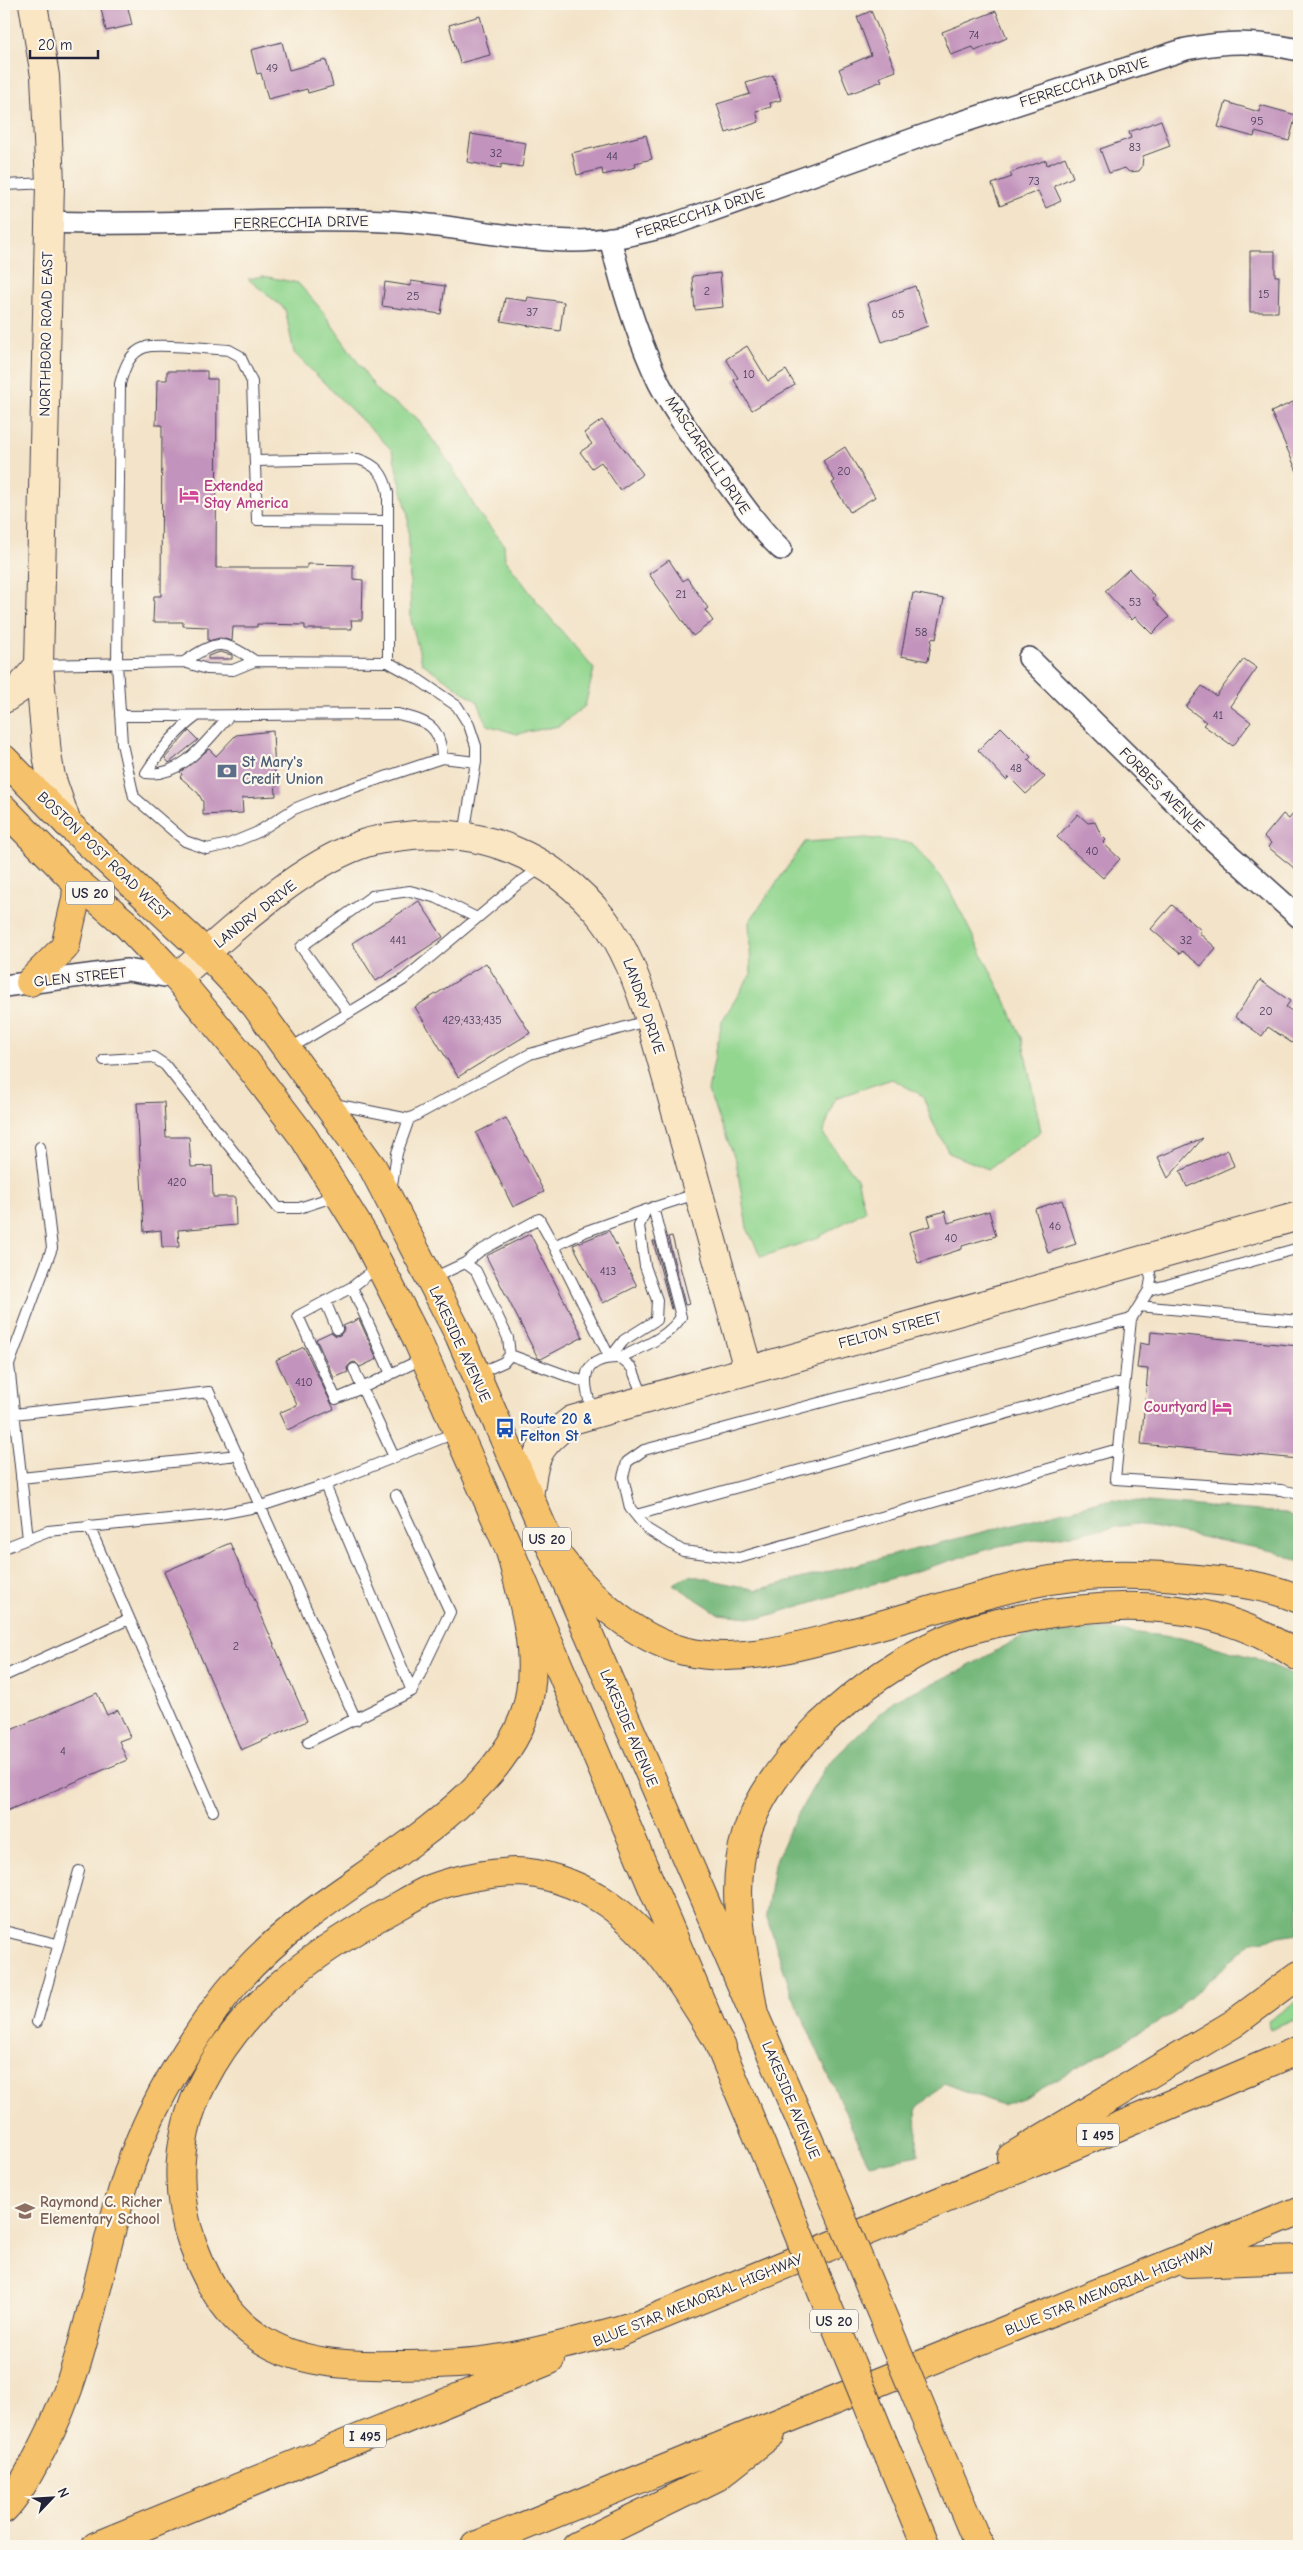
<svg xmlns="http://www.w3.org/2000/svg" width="1303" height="2550" font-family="'Comic Neue',sans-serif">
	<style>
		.green { fill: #92d68f; stroke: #5a7c65 }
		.forest { fill: #75b77a; stroke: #4c6c5a }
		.building { fill: #c293bc }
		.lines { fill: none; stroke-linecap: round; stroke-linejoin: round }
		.lane-casing { stroke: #413f50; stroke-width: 12 }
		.street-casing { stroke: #413f50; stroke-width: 24 }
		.secondary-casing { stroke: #413f50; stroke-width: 30 }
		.primary-casing { stroke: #413f50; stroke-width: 30 }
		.highway-casing { stroke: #413f50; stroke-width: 30 }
		.lane { stroke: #fff; stroke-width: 10 }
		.street { stroke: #fff; stroke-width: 21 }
		.secondary { stroke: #fbe6c4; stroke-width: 28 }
		.primary { stroke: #f5c16b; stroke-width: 28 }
		.highway { stroke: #f5c16b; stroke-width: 28 }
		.primary-bridge-casing { stroke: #413f50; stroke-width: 30; stroke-linecap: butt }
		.primary-bridge { stroke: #f5c16b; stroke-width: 28 }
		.labels { text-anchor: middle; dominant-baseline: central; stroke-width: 4.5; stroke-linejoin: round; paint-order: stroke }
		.number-label { font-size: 12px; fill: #4a3e5b }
		.shield { fill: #fbf7ec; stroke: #636270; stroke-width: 1 }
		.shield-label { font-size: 14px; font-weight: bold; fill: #22223b }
		.street-label { font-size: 15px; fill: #22223b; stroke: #fbf7ec }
		.hotel-label { font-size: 15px; font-weight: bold; fill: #b23c85; stroke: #fbf7ec; text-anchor: start }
		.service-label { font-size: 15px; font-weight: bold; fill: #4e5e75; stroke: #fbf7ec; text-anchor: start }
		.transit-label { font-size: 15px; font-weight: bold; fill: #164399; stroke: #fbf7ec; text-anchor: start }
		.education-label { font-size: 15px; font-weight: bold; fill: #785e54; stroke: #fbf7ec; text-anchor: start }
	</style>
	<rect width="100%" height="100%" fill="#fbf7ec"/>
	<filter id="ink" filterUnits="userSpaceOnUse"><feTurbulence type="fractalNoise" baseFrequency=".02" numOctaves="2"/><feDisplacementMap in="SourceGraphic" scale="10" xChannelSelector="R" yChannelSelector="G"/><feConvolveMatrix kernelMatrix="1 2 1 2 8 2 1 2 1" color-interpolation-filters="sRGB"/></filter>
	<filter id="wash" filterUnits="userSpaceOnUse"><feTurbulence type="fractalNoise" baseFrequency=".0096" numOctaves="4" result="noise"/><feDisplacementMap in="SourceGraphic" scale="20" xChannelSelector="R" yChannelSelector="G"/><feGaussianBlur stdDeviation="1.12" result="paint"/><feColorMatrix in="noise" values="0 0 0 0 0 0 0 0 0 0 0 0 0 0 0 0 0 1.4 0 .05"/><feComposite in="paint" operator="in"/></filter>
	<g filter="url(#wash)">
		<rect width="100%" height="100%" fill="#f3e3c8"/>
		<path class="green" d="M263,276L298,283L321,309L379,393L416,417L448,461L479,514L504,544L505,559L541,607L594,669L585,706L559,726L517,734L487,725L478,702L422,663L411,620L408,515L392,450L294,353L285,309L248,279Z
			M866,838L912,843L947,885L1002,994L1022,1038L1041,1131L988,1169L949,1153L932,1121L923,1096L892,1079L835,1098L823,1134L857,1178L865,1211L815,1239L761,1257L747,1228L736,1161L708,1091L722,1021L751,974L749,922L805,842Z
			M1299,1999V2018L1270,2030L1267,2022Z"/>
		<path class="forest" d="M1111,1499L1285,1513L1299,1520V1562L1278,1552L1135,1524L999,1546L760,1618L719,1614L673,1584L689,1575L757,1590Z
			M1103,1629L1181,1638L1255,1658L1299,1677V1934L1253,1941L1171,2015L1023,2098L1002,2105L944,2083L916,2110L918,2155L869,2165L791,1992L766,1915L774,1865L791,1826L825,1767L894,1700L958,1672L1023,1636Z"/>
		<g id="blocks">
			<path class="building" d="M100,4H127L132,25L106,31Z
				M871,11L896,71L880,77L882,81L849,94L839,69L871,55L857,17Z
				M996,11L1007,38L975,51L973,47L951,55L942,32Z
				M480,16L490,55L460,63L449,25Z
				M282,42L289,70L326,60L333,86L308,93L307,89L268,99L261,73L257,74L251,50Z
				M773,75L781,100L770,103L771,107L756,111L759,122L726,133L717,104L750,94L746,83Z
				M1226,102L1259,112L1260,105L1296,115L1289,141L1255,132L1254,137L1218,127Z
				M1161,120L1170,146L1143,156L1142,167L1139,171L1129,172L1125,168L1109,173L1100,149L1131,138L1129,132Z
				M471,134L526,143L522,167L501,164V168L467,162Z
				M646,135L652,159L635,163L636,167L603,175L602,169L577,175L572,153Z
				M1065,157L1073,177L1054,186L1061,201L1046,208L1038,191L1000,206L992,184L1012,177L1010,173L1046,160L1047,165Z
				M1250,251H1275V276H1279L1278,312H1250Z
				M720,273L723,307L695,310L692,276Z
				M411,281L445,286L441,314L382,306L385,282L411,286Z
				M915,286L928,326L882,342L868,303Z
				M528,297L564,302L560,331L501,321L505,298L527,301Z
				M747,346L768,381L786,370L795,385L752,410L734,380L738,378L726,359Z
				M167,371H207V379H217L216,568H307V564L353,565V579L363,580L362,620H351L352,629H305V625L257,624V627H233L232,641L220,638L208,641V627L183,626V622H153L154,596H161L162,425H156L157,380H167Z
				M1293,402L1299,417V476L1271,412Z
				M602,420L643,474L620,490L601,462L592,468L580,452L592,444L584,433Z
				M845,447L875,497L850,512L832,483L835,481L823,461Z
				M669,560L683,581L687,578L708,608L705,610L713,621L693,636L649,574Z
				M1129,569L1155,596L1153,599L1169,617L1152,634L1135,617L1132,620L1105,591Z
				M913,593L944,599L936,639L932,638L928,661L901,656Z
				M220,652L232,655V659H208V656Z
				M1244,659L1257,668L1230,706L1251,722L1233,746L1203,725L1206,722L1186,707L1202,686L1216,696Z
				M1001,727L1031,757L1028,760L1045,777L1026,794L1009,777L1006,780L978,750Z
				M189,731L198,740L169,763L165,758Z
				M273,731L276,796L242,798L243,813L203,815V802L198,793L180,777L182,774L180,772L209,749L216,756L236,735Z
				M1299,806V872L1268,847L1271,843L1264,837L1283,814L1289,819Z
				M1078,814L1088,823L1095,822L1101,835L1106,840L1103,843L1120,859L1103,878L1057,837Z
				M419,901L443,937L376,981L352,943Z
				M1172,905L1201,930L1199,933L1216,948L1201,966L1182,951L1180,954L1151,929Z
				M486,963L530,1033L458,1077L415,1007Z
				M1260,980L1290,1001L1286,1007L1299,1016V1032L1292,1043L1268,1027L1262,1036L1235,1017Z
				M164,1102L166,1137H189L191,1167L212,1166L213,1197H235L236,1225L178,1230L179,1247H162L161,1230L144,1232L137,1103Z
				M506,1118L544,1192L513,1207L476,1133Z
				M1203,1138L1168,1178L1158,1157Z
				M1228,1150L1234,1166L1187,1187L1180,1171Z
				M1062,1200L1076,1244L1048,1253L1035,1209Z
				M945,1211L948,1223L989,1211L996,1236L962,1246V1249L918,1263L909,1232L931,1226L928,1216Z
				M609,1231L637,1286L603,1303L573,1245Z
				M530,1234L583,1337L541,1359L538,1358L486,1256Z
				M672,1236L690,1304L685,1305L668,1237Z
				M653,1241H655L672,1309H671Z
				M359,1319L377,1359L360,1367L355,1362L351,1363L347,1368L348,1372L334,1378L316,1339L331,1332L336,1336L340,1335L344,1330L343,1326Z
				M1151,1332L1299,1346V1459L1141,1444L1148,1369L1137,1368L1140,1343L1150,1345Z
				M304,1347L334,1409L287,1430L279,1413L297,1405L276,1360Z
				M230,1543L307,1721L241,1750L164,1572Z
				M97,1693L107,1715L118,1710L130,1737L119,1741L127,1760L4,1812V1733Z"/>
		</g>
	</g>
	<g filter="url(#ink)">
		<use href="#blocks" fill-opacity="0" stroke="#413f50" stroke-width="1"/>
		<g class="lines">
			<defs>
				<path id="lane" d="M4,185L49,183
					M255,461L358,459C377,465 384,474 388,493V662
					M388,521L257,520L252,382L240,356L229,350C213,349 157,343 146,347C129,352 124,369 120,384L117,663L122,744L134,797L185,841L207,849L229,844L256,833L294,809L316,800L442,758L476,762
					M184,662C217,640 222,639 255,661
					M39,665L184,662L207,669L233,670L255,661L388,662L413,676L457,706L469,725L476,746V762L464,835
					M120,716L398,714C427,721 441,726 442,758
					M197,716C176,731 160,751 146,773C182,778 207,740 229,716
					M349,1013L301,947L372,896L410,891L437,898L477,918
					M289,1049L403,980L519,883L541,868
					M104,1060L153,1057L165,1065L278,1208H299L339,1195
					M334,1104L409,1119L530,1054L650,1020
					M391,1191L397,1153L409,1119
					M554,1246L610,1358L624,1340L656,1320L657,1300L645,1266L639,1226L646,1210L699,1193
					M1147,1259L1151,1279L1149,1290L1131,1319L1115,1479L1281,1490L1299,1494
					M465,1263L480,1251L539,1219L554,1246L584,1232L646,1210
					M379,1266L352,1287L391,1374L424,1358
					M431,1279L465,1263L476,1271L508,1338L510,1355L504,1362L477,1374
					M352,1287L298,1316L336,1399L362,1388L354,1369
					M1149,1290L1299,1248
					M325,1301L337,1329
					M1139,1306L1299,1321
					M510,1355L584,1382
					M620,1358C641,1347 668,1338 681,1317L653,1207
					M391,1374L362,1388L394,1457
					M14,1414L209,1392L356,1720
					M593,1414C584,1384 576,1357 620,1358L632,1368L644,1399
					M1118,1449L739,1558L683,1551L647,1529L630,1508L623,1477L627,1462L644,1450L1131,1319
					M21,1478L238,1455
					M325,1485L412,1691
					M636,1515L1125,1381
					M89,1526L213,1811
					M28,1539L9,1365L52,1248L40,1147
					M4,1548L48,1531L220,1514L261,1506L325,1485L457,1432
					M4,1676L129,1619
					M308,1742L412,1691L450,1612L396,1495
					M4,1931L57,1944
					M37,2022L79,1871"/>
				<path id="street" d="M48,222C161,227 273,216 386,221C449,224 511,240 574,241C607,241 639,234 671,225L953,125L1186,49C1228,41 1258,41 1299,50
					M610,238C622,288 637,337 659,383C678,420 705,454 730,487C746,509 761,530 781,549
					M1029,658L1213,840L1299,917
					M4,986L127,970L177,978"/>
				<path id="secondary" d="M33,4L45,76L50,183L39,665L47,755L51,777L67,823
					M4,699L19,689L39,665
					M177,978C230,932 293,870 360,845C371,840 384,839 397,837C479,825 553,855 604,920C627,950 638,985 650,1019L748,1369
					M529,1497C535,1454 536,1447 572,1420L1299,1216"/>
				<path id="primary" d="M4,759L67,823L206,953L255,1005L373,1168L459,1335L820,2166
					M4,809L70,876L126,924L177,978L237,1050L304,1138L365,1237L415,1335L510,1551L778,2184
					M30,982L65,947L76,899L77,885L70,876
					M934,2439L979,2546
					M890,2459L926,2546"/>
				<path id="highway" d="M550,1545C583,1590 628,1636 684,1651C735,1664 788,1649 838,1636C902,1621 964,1598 1029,1584C1084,1572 1141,1573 1197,1579C1232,1582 1267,1585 1299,1599
					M754,2014C745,1958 728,1891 746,1835C759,1793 789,1756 820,1725C856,1691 899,1660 944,1640C972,1627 1000,1622 1029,1617C1123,1599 1219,1600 1299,1657
					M1011,2157L1233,2024L1299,1975
					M1189,2263L1299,2259
					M633,2326C585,2339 538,2353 489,2360C458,2364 426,2365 394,2365C348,2366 297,2364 258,2337C226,2316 206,2280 193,2245C173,2191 177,2133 203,2082C241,2006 310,1955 382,1915C398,1907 414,1896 430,1889C455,1879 488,1873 516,1872C542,1872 576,1884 599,1898C656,1934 686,1991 722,2047
					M616,2334L1035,2162L1299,2050
					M4,2509C20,2492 30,2471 41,2451C87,2364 96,2274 125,2182C144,2118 177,2064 215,2009C240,1974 270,1945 304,1919C375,1863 517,1790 530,1692C537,1643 522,1597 510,1551
					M975,2538L980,2546
					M96,2546L550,2360
					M475,2546L1299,2211
					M576,2546L717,2477L771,2434"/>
			</defs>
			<use href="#lane" class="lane-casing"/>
			<use href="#street" class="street-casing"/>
			<use href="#secondary" class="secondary-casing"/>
			<use href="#primary" class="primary-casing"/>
			<use href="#highway" class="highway-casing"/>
			<use href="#lane" class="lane"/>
			<use href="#street" class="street"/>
			<use href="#secondary" class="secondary"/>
			<use href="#primary" class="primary"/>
			<use href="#highway" class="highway"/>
			<defs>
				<path id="primary-bridge" d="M820,2166L934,2439
					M778,2184L890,2459"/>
			</defs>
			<use href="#primary-bridge" class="primary-bridge-casing"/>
			<use href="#primary-bridge" class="primary-bridge"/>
		</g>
	</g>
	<defs>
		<symbol id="hotel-bare" viewBox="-9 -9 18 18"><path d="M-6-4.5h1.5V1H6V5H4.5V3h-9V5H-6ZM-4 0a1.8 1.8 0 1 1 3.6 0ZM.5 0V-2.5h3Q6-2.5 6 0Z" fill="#d1479c" stroke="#fbf7ec" stroke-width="2.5" paint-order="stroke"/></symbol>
		<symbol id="bank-bare" viewBox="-9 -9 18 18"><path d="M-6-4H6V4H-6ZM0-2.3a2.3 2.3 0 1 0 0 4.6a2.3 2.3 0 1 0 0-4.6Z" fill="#5c6f8a" stroke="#fbf7ec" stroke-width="2.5" paint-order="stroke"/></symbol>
		<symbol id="bus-bare" viewBox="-9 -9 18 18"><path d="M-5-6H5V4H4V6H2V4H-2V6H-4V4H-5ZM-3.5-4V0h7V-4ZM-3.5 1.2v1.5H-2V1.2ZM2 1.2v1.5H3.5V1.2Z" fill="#1a4fb4" stroke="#fbf7ec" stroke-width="2.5" paint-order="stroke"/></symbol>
		<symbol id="school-bare" viewBox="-9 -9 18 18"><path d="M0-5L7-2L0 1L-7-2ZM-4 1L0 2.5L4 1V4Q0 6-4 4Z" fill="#8d6e63" stroke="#fbf7ec" stroke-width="2.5" paint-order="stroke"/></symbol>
	</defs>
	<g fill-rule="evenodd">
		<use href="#hotel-bare" x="175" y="481" width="28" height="28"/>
		<use href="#bank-bare" x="213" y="757" width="28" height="28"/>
		<use href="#hotel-bare" x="1208" y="1393" width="28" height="28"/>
		<use href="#bus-bare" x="491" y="1414" width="28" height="28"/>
		<use href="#school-bare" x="11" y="2197" width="28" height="28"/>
	</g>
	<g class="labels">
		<g class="number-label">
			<text x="974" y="35">74</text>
			<text x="272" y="68">49</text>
			<text x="1257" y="121">95</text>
			<text x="1135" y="147">83</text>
			<text x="496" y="153">32</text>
			<text x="612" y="156">44</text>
			<text x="1034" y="181">73</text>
			<text x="707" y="291">2</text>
			<text x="1264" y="294">15</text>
			<text x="413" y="296">25</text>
			<text x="532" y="312">37</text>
			<text x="898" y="314">65</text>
			<text x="749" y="374">10</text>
			<text x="844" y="471">20</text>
			<text x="681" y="594">21</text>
			<text x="1135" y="602">53</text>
			<text x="921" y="632">58</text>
			<text x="1218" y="715">41</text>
			<text x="1016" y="768">48</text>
			<text x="1092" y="851">40</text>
			<text x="398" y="940">441</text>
			<text x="1186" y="940">32</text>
			<text x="1266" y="1011">20</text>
			<text x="472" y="1020">429;433;435</text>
			<text x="177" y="1182">420</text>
			<text x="1055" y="1226">46</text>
			<text x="951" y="1238">40</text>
			<text x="608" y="1271">413</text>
			<text x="304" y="1382">410</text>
			<text x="236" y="1646">2</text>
			<text x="63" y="1751">4</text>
		</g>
		<g class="shield">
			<rect x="66" y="881.5" width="48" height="23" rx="4"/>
			<rect x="523" y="1527.5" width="48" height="23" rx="4"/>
			<rect x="1077" y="2123.5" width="42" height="23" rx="4"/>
			<rect x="810" y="2309.5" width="48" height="23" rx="4"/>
			<rect x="344" y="2424.5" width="42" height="23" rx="4"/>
		</g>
		<g class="shield-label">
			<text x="90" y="893">US 20</text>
			<text x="547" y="1539">US 20</text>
			<text x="1098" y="2135">I 495</text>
			<text x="834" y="2321">US 20</text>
			<text x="365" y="2436">I 495</text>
		</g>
		<g class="street-label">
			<text transform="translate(1084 82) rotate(-18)">FERRECCHIA DRIVE</text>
			<text transform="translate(700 213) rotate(-18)">FERRECCHIA DRIVE</text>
			<text transform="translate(301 222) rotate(-1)">FERRECCHIA DRIVE</text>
			<text transform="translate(46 334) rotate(-89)">NORTHBORO ROAD EAST</text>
			<text transform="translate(708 455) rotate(56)">MASCIARELLI DRIVE</text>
			<text transform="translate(1162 790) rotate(45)">FORBES AVENUE</text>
			<text transform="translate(104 856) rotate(44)">BOSTON POST ROAD WEST</text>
			<text transform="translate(255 914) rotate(-38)">LANDRY DRIVE</text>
			<text transform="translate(80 977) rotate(-6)">GLEN STREET</text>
			<text transform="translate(644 1006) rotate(71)">LANDRY DRIVE</text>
			<text transform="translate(890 1330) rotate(-15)">FELTON STREET</text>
			<text transform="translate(460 1344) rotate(65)">LAKESIDE AVENUE</text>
			<text transform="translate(629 1728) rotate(67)">LAKESIDE AVENUE</text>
			<text transform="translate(791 2100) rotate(67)">LAKESIDE AVENUE</text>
			<text transform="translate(1110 2289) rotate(-22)">BLUE STAR MEMORIAL HIGHWAY</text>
			<text transform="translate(698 2300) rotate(-22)">BLUE STAR MEMORIAL HIGHWAY</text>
		</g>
		<g class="hotel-label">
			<text x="204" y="486">Extended<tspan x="204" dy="17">Stay America</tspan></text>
			<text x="1207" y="1407" text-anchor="end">Courtyard</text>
		</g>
		<g class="service-label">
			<text x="242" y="762">St Mary's<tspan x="242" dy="17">Credit Union</tspan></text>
		</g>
		<g class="transit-label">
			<text x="520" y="1419">Route 20 &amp;<tspan x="520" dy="17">Felton St</tspan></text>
		</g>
		<g class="education-label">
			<text x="40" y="2202">Raymond C. Richer<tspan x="40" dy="17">Elementary School</tspan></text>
		</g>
	</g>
	<rect width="1303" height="2550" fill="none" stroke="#fbf7ec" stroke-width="20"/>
	<g transform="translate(52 2498) rotate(65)" stroke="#fbf7ec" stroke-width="4" paint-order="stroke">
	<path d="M0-4L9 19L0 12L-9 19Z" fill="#22223b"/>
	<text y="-8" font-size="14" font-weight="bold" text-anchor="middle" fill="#22223b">N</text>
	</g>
	<path d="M30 50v8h68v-8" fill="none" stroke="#22223b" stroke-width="2.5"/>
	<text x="38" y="50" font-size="15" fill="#22223b" stroke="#fbf7ec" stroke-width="4" paint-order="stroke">20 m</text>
</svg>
